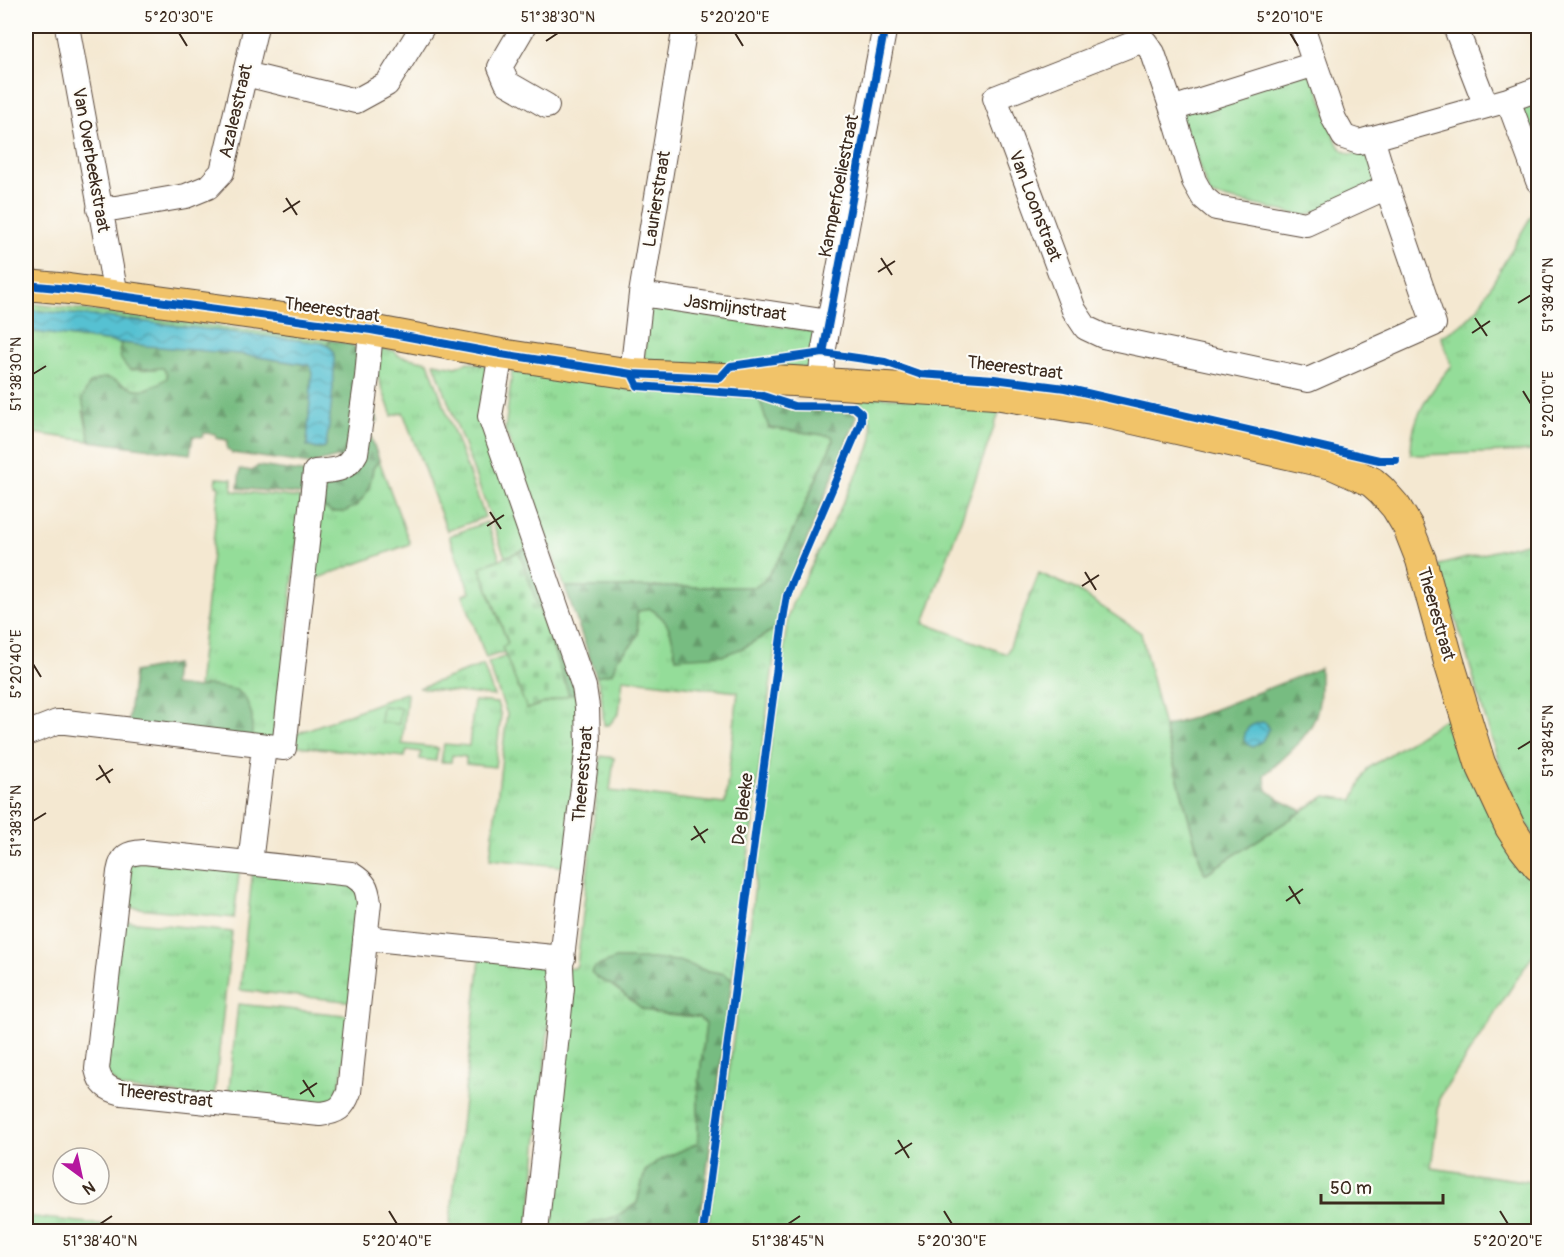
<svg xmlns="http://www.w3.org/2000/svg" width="1564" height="1257" font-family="Pangolin,sans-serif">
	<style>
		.grass { fill: url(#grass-tufts); stroke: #68845c; stroke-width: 1.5 }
		.forest { fill: url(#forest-firs); stroke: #597350; stroke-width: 1.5 }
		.cemetery { fill: url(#cemetery-stones); stroke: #68845c; stroke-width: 1.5 }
		.pitch { fill: #94dd99; stroke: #68845c; stroke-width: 1.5 }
		.water { fill: url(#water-waves); stroke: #497678; stroke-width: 1.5 }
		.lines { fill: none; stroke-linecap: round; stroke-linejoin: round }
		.minor-casing { stroke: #574639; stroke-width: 26 }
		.major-casing { stroke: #574639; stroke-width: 32 }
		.minor { stroke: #fff; stroke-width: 24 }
		.major { stroke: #f1c369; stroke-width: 30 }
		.cycleway-casing { stroke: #fdfcf7; stroke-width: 11 }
		.cycleway { stroke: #0057b8; stroke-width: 8 }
		.ticks { fill: none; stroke: #3b2a1e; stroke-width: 2 }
		.labels { text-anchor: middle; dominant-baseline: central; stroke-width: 4.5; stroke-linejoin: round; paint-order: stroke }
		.street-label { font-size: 18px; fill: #3b2a1e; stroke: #fdfcf7 }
		.neatline { fill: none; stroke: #3b2a1e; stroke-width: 2 }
		.ticks-label { font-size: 15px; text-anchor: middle; fill: #3b2a1e }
	</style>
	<defs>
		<pattern id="grass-tufts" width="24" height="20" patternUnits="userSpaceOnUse" patternTransform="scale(1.5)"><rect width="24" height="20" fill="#94dd99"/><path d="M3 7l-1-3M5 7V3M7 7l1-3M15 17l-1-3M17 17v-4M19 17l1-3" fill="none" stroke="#80be83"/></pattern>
		<pattern id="forest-firs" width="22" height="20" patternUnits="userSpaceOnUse" patternTransform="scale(1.5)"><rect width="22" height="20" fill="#77bc81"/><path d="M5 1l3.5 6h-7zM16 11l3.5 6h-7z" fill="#639969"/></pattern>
		<pattern id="cemetery-stones" width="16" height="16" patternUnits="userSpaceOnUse" patternTransform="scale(1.5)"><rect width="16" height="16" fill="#94dd99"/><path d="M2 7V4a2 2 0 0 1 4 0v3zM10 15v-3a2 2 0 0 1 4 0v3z" fill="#80be83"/></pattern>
		<pattern id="water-waves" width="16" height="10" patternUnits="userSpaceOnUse" patternTransform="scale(1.5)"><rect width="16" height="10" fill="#57c1d2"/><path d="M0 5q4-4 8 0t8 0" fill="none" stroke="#499daa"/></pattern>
	</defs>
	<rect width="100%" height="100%" fill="#fdfcf7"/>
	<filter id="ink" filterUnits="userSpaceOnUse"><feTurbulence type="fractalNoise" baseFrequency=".0167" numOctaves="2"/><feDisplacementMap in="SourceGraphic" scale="12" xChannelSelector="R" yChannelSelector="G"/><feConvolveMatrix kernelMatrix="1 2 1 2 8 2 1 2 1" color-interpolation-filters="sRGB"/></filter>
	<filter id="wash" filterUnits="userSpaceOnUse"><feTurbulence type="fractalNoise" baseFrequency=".008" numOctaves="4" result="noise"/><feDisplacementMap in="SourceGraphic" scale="24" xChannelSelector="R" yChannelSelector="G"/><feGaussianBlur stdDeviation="1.35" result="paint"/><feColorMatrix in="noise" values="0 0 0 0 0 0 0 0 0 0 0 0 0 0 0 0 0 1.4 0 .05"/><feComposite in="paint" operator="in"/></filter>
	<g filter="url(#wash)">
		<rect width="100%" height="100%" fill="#f4e8d1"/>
		<path class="grass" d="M1311,68L1337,143C1346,156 1352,156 1367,151L1380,185L1305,216L1210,195L1179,113Z
			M1538,103V156L1521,109Z
			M1538,204V451L1420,455L1411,454C1410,417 1430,392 1452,365L1441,336C1457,330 1467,321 1478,308Z
			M26,303L330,340L327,345L322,343L105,317L26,310Z
			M648,307L818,332L810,368L678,364L646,359L644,356Z
			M26,331L121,343L119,352L140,370L163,368L168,374L167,378C147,392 139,393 118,382L83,411L90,441L26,432Z
			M377,348L395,351L399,356L428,362L485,517L447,531L403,412L392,416L375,369Z
			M468,362L486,366L487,368L530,547L505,557L434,363L456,367Z
			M512,372C550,376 591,376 628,390L759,398L769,428L832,436L833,441L782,555L764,581L755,587H565L505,430Z
			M851,395L1002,405L924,623L1007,654L1039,573L1075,589L1141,633L1166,736L1200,860L1205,874L1325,796L1353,800L1367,769L1457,711L1538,874V947L1440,1097L1431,1168L1538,1183V1231L707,1232L743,966L750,928L767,772L788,617L792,604C813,563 834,522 854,480C861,465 874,446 872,429C871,414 861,404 851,395Z
			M379,460L410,544L310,581L318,503L372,476L373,468Z
			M217,478L232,479V491L302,498L275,743L256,742L198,688L219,486L216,485Z
			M487,522L500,559L480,568L508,644L502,647L504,652L486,658L463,595L470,592L449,536Z
			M1538,540V842C1507,798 1493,744 1478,693C1466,650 1452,608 1439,565Z
			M649,607C671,622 672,633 676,658L743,648L778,627L732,980L725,974L704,970L679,961L615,959L597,978L610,984L643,1009L656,1013L698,1017L706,1023L698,1091V1144L669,1156L645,1171L637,1203C629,1208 620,1215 612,1218C599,1222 587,1222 576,1231L541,1232L566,969L575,968L577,965L601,756L614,758L610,791L725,804L738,692L623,679L619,713L609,725H604L601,691L596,676L612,673L617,659L633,643L638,634L637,612Z
			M506,656L527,709L569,695L579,693L581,705L567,867L490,859L507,714L488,663Z
			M483,665L494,696L419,688Z
			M405,693L407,694L402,744L438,748L436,761L420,759L421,752L407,750L405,757L289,745L290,736Z
			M474,701L497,703L501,715L495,767L466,764V757L452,755L451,762H441L444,744L469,746Z
			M129,861L240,866L234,918L119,906Z
			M253,868L341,877L363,893L354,1002L240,990Z
			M117,920L232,932L214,1098L120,1088L103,1070Z
			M480,959L554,968L529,1231L449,1232Z
			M238,1004L353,1016L336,1104L228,1099Z
			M26,1216L160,1231H26Z"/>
		<path class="forest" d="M330,340L351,344L359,351L349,454L311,464L232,453L227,449V440L216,438V434L204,433L203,437L193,436L190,454L90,441L82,398L90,383C95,381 100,378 104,378C110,378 117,381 123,384C141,394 150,390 167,378V374L163,368L130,370C120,361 118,356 121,343L239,354L307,365L310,366L312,371L307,446L317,449L323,448L326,445L333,386L334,356L332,349L327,345Z
			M759,398L791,410L851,411L856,414L857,417L785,594L778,627L743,648L724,655L676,658C672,634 671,621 649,608L637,612L638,634L633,643L617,659L612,673L596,676L565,587H755L764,581L782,555L825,460L833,441L832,436L769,428Z
			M371,402L378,421L367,425L379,460L373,468L369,488L363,498L356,506L344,512H331L318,503L319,494Z
			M258,466L309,473L307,495L238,488L240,469L252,471Z
			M530,547L559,631L548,636L519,552Z
			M561,636L579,693L569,695L550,640Z
			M175,664L173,685L198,688L207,685L236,690L245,697L252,715V739L128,725L134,672Z
			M1320,668C1320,684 1321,700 1316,715C1309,737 1282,760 1264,775L1267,790L1280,800L1303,811L1205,874L1200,860L1164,727L1195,717Z
			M615,959H651L679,961L704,970L725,974L732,980L699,1231H576C587,1222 599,1222 612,1218C620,1215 629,1208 637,1203L645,1172L656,1162L698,1143V1091L706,1023L698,1017L656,1013L643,1009L610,984L597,978L591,972L595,967Z"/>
		<path class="cemetery" d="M519,552L569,695L527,709L502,647L508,643L480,567Z"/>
		<path class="pitch" d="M382,706L401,708L399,724L380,722Z"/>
		<path class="water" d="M26,310L105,317L322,343C327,345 331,347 333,351C337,362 329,434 325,447L317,449L307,446L312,371L309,365L239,354L147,346L26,331Z
			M1262,722L1266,723L1269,729L1262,741L1253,747L1248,745L1244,740C1245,728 1250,724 1262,722Z"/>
	</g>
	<g filter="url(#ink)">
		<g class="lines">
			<defs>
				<path id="minor" d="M67,26L116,295
					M524,26L500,67L507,83L547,106
					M1302,26L1334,119L1344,137L1359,142L1508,100L1538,89
					M1455,26L1486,106
					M1315,64L1172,109L1153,53L1145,42L1135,43L995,98L1074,310L1086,328L1103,336L1308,380L1434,324L1387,187L1372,138
					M245,74L356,101L387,84L423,26
					M1508,100L1538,181
					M1172,109L1194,181L1203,197L1216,208L1306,224L1387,187
					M99,209L116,208L186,196L208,187L222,172L256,26
					M641,294L829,322
					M501,354L490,416L584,687L587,707L588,745L561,966L562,988L536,1232
					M632,374L641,294L685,26
					M820,383L823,353L885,26
					M26,734L57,722H66L284,748L315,472C334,470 346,472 356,453L367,377L371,330
					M144,852L351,874C365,883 367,886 369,903L349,1092C343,1108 338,1112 320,1114L122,1093C107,1089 100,1084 97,1069L119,872C122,855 128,853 144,852Z
					M250,863L264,747
					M365,938L563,958"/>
				<path id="major" d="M26,285L69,289L371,330L501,354L632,374L793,381L995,394L1098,411L1332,464L1372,482L1381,490L1396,507L1408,527L1421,560L1449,662L1480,763L1510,827L1523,847L1538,866"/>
			</defs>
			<use href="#minor" class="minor-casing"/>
			<use href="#major" class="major-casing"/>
			<use href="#minor" class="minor"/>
			<use href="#major" class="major"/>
			<defs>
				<path id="cycleway" d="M26,285L69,289L371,330L501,354L632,374L720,378L731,366L823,353L885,362L919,374L994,379L1065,388L1379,460H1396
					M823,353L885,26
					M632,374L638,386L760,395L794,406L854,407
					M703,1232L784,613L787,596L793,580L861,422V413L854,407"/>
			</defs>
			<use href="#cycleway" class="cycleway-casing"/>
			<use href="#cycleway" class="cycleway"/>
		</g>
	</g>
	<path class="ticks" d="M179,33L187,46M735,33L743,46M1290,33L1298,46M546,41L558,33M286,198L297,215M283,212L300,201M881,258L892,275M878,272L895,261M1518,303L1531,295M1475,318L1487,336M1472,333L1490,321M33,374L46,366M1523,391L1531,404M490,512L501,529M487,526L504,515M1085,572L1096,590M1082,586L1099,575M33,664L41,677M1518,749L1531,741M99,765L110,783M96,780L113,769M33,821L46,813M694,826L705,843M691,840L708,829M1289,886L1300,904M1286,901L1303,889M303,1080L314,1097M300,1094L317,1083M898,1140L909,1158M895,1154L912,1143M389,1211L397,1224M944,1211L952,1224M1500,1211L1508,1224M100,1224L112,1216M788,1224L800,1216"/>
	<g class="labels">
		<g class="street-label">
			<text transform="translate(236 111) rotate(-77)">Azaleastraat</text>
			<text transform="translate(91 160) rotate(80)">Van Overbeekstraat</text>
			<text transform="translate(839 186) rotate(-79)">Kamperfoeliestraat</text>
			<text transform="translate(657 199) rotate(-81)">Laurierstraat</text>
			<text transform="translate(1035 206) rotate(69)">Van Loonstraat</text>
			<text transform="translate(735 308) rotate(8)">Jasmijnstraat</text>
			<text transform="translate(332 310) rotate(8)">Theerestraat</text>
			<text transform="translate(1015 368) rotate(7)">Theerestraat</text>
			<text transform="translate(1436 614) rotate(74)">Theerestraat</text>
			<text transform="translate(583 774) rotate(-85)">Theerestraat</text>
			<text transform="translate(743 809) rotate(-83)">De Bleeke</text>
			<text transform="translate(165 1096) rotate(7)">Theerestraat</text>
		</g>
	</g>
	<rect width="1564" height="1257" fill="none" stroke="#fdfcf7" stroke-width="66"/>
	<g transform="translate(81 1176) rotate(147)"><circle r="28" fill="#fdfcf7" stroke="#afa8a0" stroke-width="1.5"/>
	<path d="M0-4.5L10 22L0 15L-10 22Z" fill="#b5179e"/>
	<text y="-9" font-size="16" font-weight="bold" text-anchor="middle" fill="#3b2a1e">N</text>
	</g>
	<path d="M1321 1194v9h122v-9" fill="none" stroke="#3b2a1e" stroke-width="3"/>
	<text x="1330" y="1194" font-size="18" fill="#3b2a1e" stroke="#fdfcf7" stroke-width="4.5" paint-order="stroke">50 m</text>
	<rect x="33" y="33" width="1498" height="1191" class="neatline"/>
	<g class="ticks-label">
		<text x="179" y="22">5°20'30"E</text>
		<text x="558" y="22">51°38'30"N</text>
		<text x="735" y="22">5°20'20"E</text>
		<text x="1290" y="22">5°20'10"E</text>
		<text transform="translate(1548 295) rotate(-90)" y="5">51°38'40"N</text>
		<text transform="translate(16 374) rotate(-90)" y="5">51°38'30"N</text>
		<text transform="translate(1548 404) rotate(-90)" y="5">5°20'10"E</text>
		<text transform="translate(16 664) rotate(-90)" y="5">5°20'40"E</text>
		<text transform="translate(1548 741) rotate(-90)" y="5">51°38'45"N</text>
		<text transform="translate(16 821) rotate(-90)" y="5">51°38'35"N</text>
		<text x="100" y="1246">51°38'40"N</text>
		<text x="397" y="1246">5°20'40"E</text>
		<text x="788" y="1246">51°38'45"N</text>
		<text x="952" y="1246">5°20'30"E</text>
		<text x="1508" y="1246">5°20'20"E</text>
	</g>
</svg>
